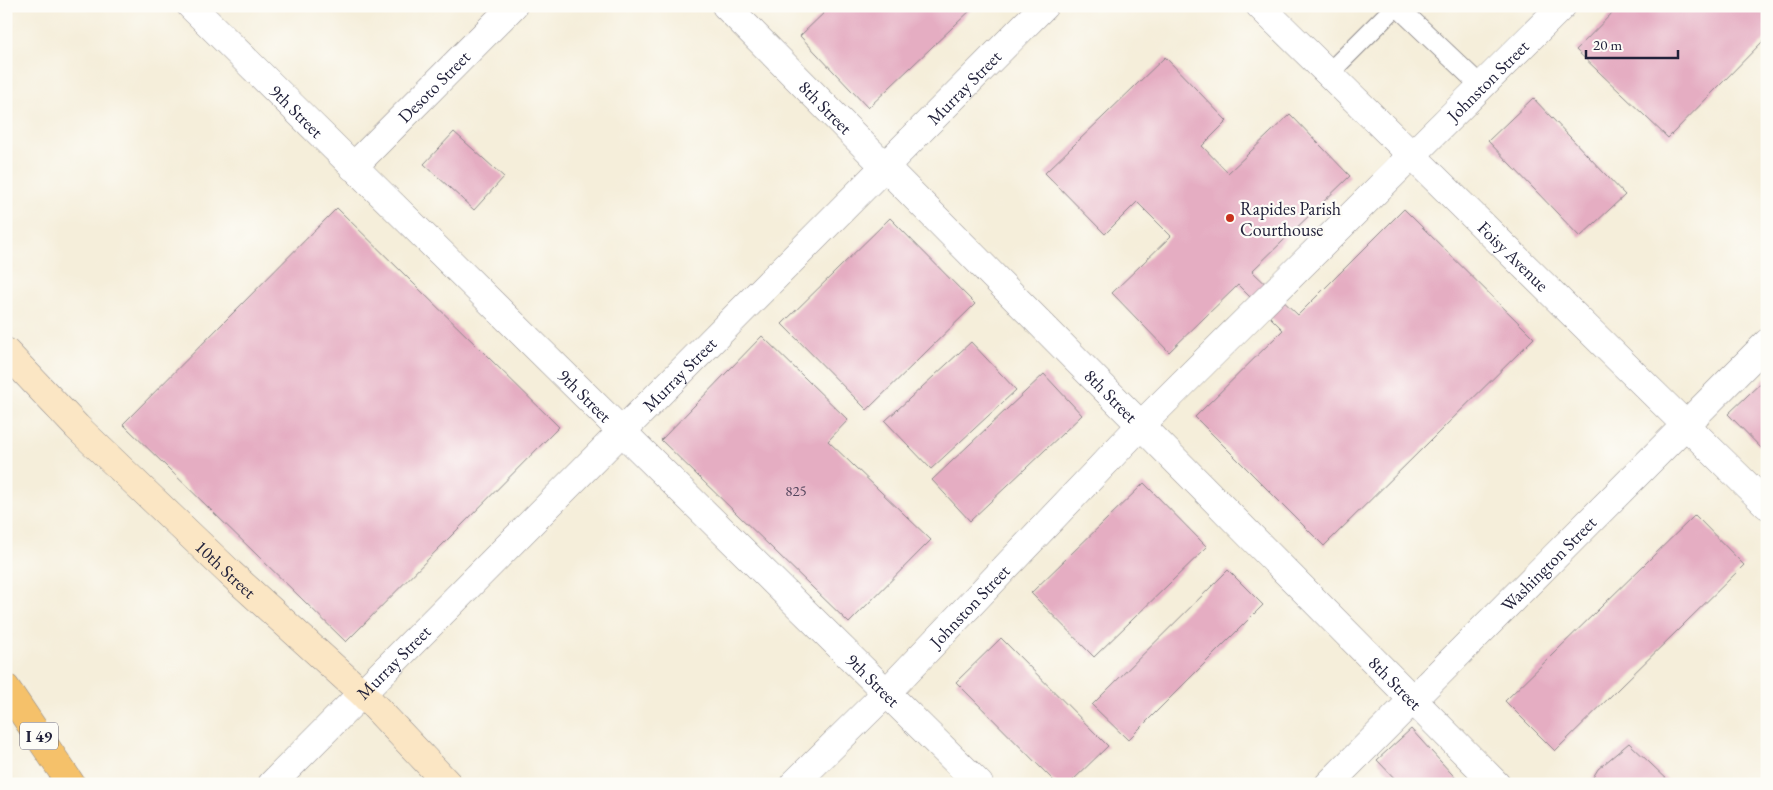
<svg xmlns="http://www.w3.org/2000/svg" width="1773" height="790" font-family="'EB Garamond',serif">
	<style>
		.building { fill: #e5adc2 }
		.lines { fill: none; stroke-linecap: round; stroke-linejoin: round }
		.lane-casing { stroke: #8c888a; stroke-width: 21 }
		.street-casing { stroke: #8c888a; stroke-width: 29 }
		.secondary-casing { stroke: #8c888a; stroke-width: 29 }
		.highway-casing { stroke: #8c888a; stroke-width: 29 }
		.lane { stroke: #fff; stroke-width: 19 }
		.street { stroke: #fff; stroke-width: 28 }
		.secondary { stroke: #fbe6c4; stroke-width: 28 }
		.highway { stroke: #f5c16b; stroke-width: 28 }
		.poi-dot { fill: #c8321e; stroke: #fdfcf7; stroke-width: 2 }
		.labels { text-anchor: middle; dominant-baseline: central; stroke-width: 4.5; stroke-linejoin: round; paint-order: stroke }
		.number-label { font-size: 15px; fill: #53455d }
		.shield { fill: #fdfcf7; stroke: #646373; stroke-width: 1 }
		.shield-label { font-size: 16px; font-weight: bold; fill: #22223b }
		.street-label { font-size: 18px; fill: #22223b; stroke: #fdfcf7 }
		.poi-label { font-size: 18px; fill: #22223b; stroke: #fdfcf7; text-anchor: start }
	</style>
	<rect width="100%" height="100%" fill="#fdfcf7"/>
	<filter id="ink" filterUnits="userSpaceOnUse"><feTurbulence type="fractalNoise" baseFrequency=".02" numOctaves="2"/><feDisplacementMap in="SourceGraphic" scale="10" xChannelSelector="R" yChannelSelector="G"/><feConvolveMatrix kernelMatrix="1 2 1 2 8 2 1 2 1" color-interpolation-filters="sRGB"/></filter>
	<filter id="wash" filterUnits="userSpaceOnUse"><feTurbulence type="fractalNoise" baseFrequency=".0096" numOctaves="4" result="noise"/><feDisplacementMap in="SourceGraphic" scale="20" xChannelSelector="R" yChannelSelector="G"/><feGaussianBlur stdDeviation="1.12" result="paint"/><feColorMatrix in="noise" values="0 0 0 0 0 0 0 0 0 0 0 0 0 0 0 0 0 1.4 0 .05"/><feComposite in="paint" operator="in"/></filter>
	<g filter="url(#wash)">
		<rect width="100%" height="100%" fill="#f5eeda"/>
		<g id="blocks">
			<path class="building" d="M831,6H975L868,108L800,36Z
				M1619,6H1755L1767,18V37L1668,138L1576,50Z
				M1165,57L1227,121L1202,146L1228,173L1290,114L1350,176L1252,271L1298,315L1404,209L1534,338L1324,546L1195,417L1283,330L1238,285L1169,352L1112,293L1171,236L1137,202L1105,234L1045,173Z
				M1533,98L1625,195L1580,237L1488,141Z
				M454,132L504,177L474,210L424,164Z
				M337,208L559,427L346,642L123,424Z
				M890,218L975,304L867,410L782,324Z
				M762,336L848,420L828,441L931,540L849,623L661,440Z
				M971,342L1016,390L931,469L885,421Z
				M1044,374L1082,415L970,521L932,480Z
				M1767,377V454L1728,414Z
				M1144,483L1207,547L1094,657L1031,593Z
				M1695,515L1744,565L1555,751L1505,701Z
				M1228,570L1263,605L1128,740L1092,705Z
				M1001,638L1108,746L1069,784H1057L956,682Z
				M1411,729L1461,784H1400L1377,760Z
				M1629,743L1672,784H1589L1598,769Z"/>
		</g>
	</g>
	<g filter="url(#ink)">
		<use href="#blocks" fill-opacity="0" stroke="#8c888a" stroke-width="1"/>
		<g class="lines">
			<defs>
				<path id="lane" d="M1397,6L1482,87
					M1328,74L1396,6"/>
				<g id="street">
					<path id="s1" d="M191,6L979,784"/>
					<path id="s2" d="M726,6L1496,784"/>
					<path id="s3" d="M1260,6L1767,505"/>
					<path id="s4" d="M353,167L513,6"/>
					<path id="s5" d="M272,784L1044,6"/>
					<path id="s6" d="M794,784L887,692L1141,425L1562,6"/>
					<path id="s7" d="M1329,784L1767,343"/>
				</g>
				<g id="secondary">
					<path id="s8" d="M6,352L77,427L230,573L362,693L448,784"/>
				</g>
				<path id="highway" d="M6,688L71,784"/>
			</defs>
			<use href="#lane" class="lane-casing"/>
			<use href="#street" class="street-casing"/>
			<use href="#secondary" class="secondary-casing"/>
			<use href="#highway" class="highway-casing"/>
			<use href="#lane" class="lane"/>
			<use href="#street" class="street"/>
			<use href="#secondary" class="secondary"/>
			<use href="#highway" class="highway"/>
		</g>
	</g>
	<circle class="poi-dot" cx="1230" cy="218" r="5"/>
	<g class="labels">
		<g class="number-label">
			<text x="796" y="490">825</text>
		</g>
		<rect class="shield" x="20" y="722.5" width="38" height="27" rx="4"/>
		<g class="shield-label">
			<text x="39" y="736">I 49</text>
		</g>
		<g class="street-label">
			<text stroke="none"><textPath href="#s6" startOffset="988">Johnston Street</textPath></text>
			<text stroke="none"><textPath href="#s5" startOffset="982">Murray Street</textPath></text>
			<text stroke="none"><textPath href="#s4" startOffset="114">Desoto Street</textPath></text>
			<text stroke="none"><textPath href="#s2" startOffset="142">8th Street</textPath></text>
			<text stroke="none"><textPath href="#s1" startOffset="149">9th Street</textPath></text>
			<text stroke="none"><textPath href="#s3" startOffset="356">Foisy Avenue</textPath></text>
			<text stroke="none"><textPath href="#s5" startOffset="578">Murray Street</textPath></text>
			<text stroke="none"><textPath href="#s1" startOffset="554">9th Street</textPath></text>
			<text stroke="none"><textPath href="#s2" startOffset="548">8th Street</textPath></text>
			<text stroke="none"><textPath href="#s7" startOffset="311">Washington Street</textPath></text>
			<text stroke="none"><textPath href="#s8" startOffset="309">10th Street</textPath></text>
			<text stroke="none"><textPath href="#s6" startOffset="250">Johnston Street</textPath></text>
			<text stroke="none"><textPath href="#s5" startOffset="172">Murray Street</textPath></text>
			<text stroke="none"><textPath href="#s1" startOffset="959">9th Street</textPath></text>
			<text stroke="none"><textPath href="#s2" startOffset="952">8th Street</textPath></text>
		</g>
		<g class="poi-label">
			<text x="1240" y="208">Rapides Parish<tspan x="1240" dy="21">Courthouse</tspan></text>
		</g>
	</g>
	<rect width="1773" height="790" fill="none" stroke="#fdfcf7" stroke-width="25"/>
	<path d="M1586 50v8h92v-8" fill="none" stroke="#22223b" stroke-width="2.5"/>
	<text x="1593" y="50" font-size="15" fill="#22223b" stroke="#fdfcf7" stroke-width="4" paint-order="stroke">20 m</text>
</svg>
